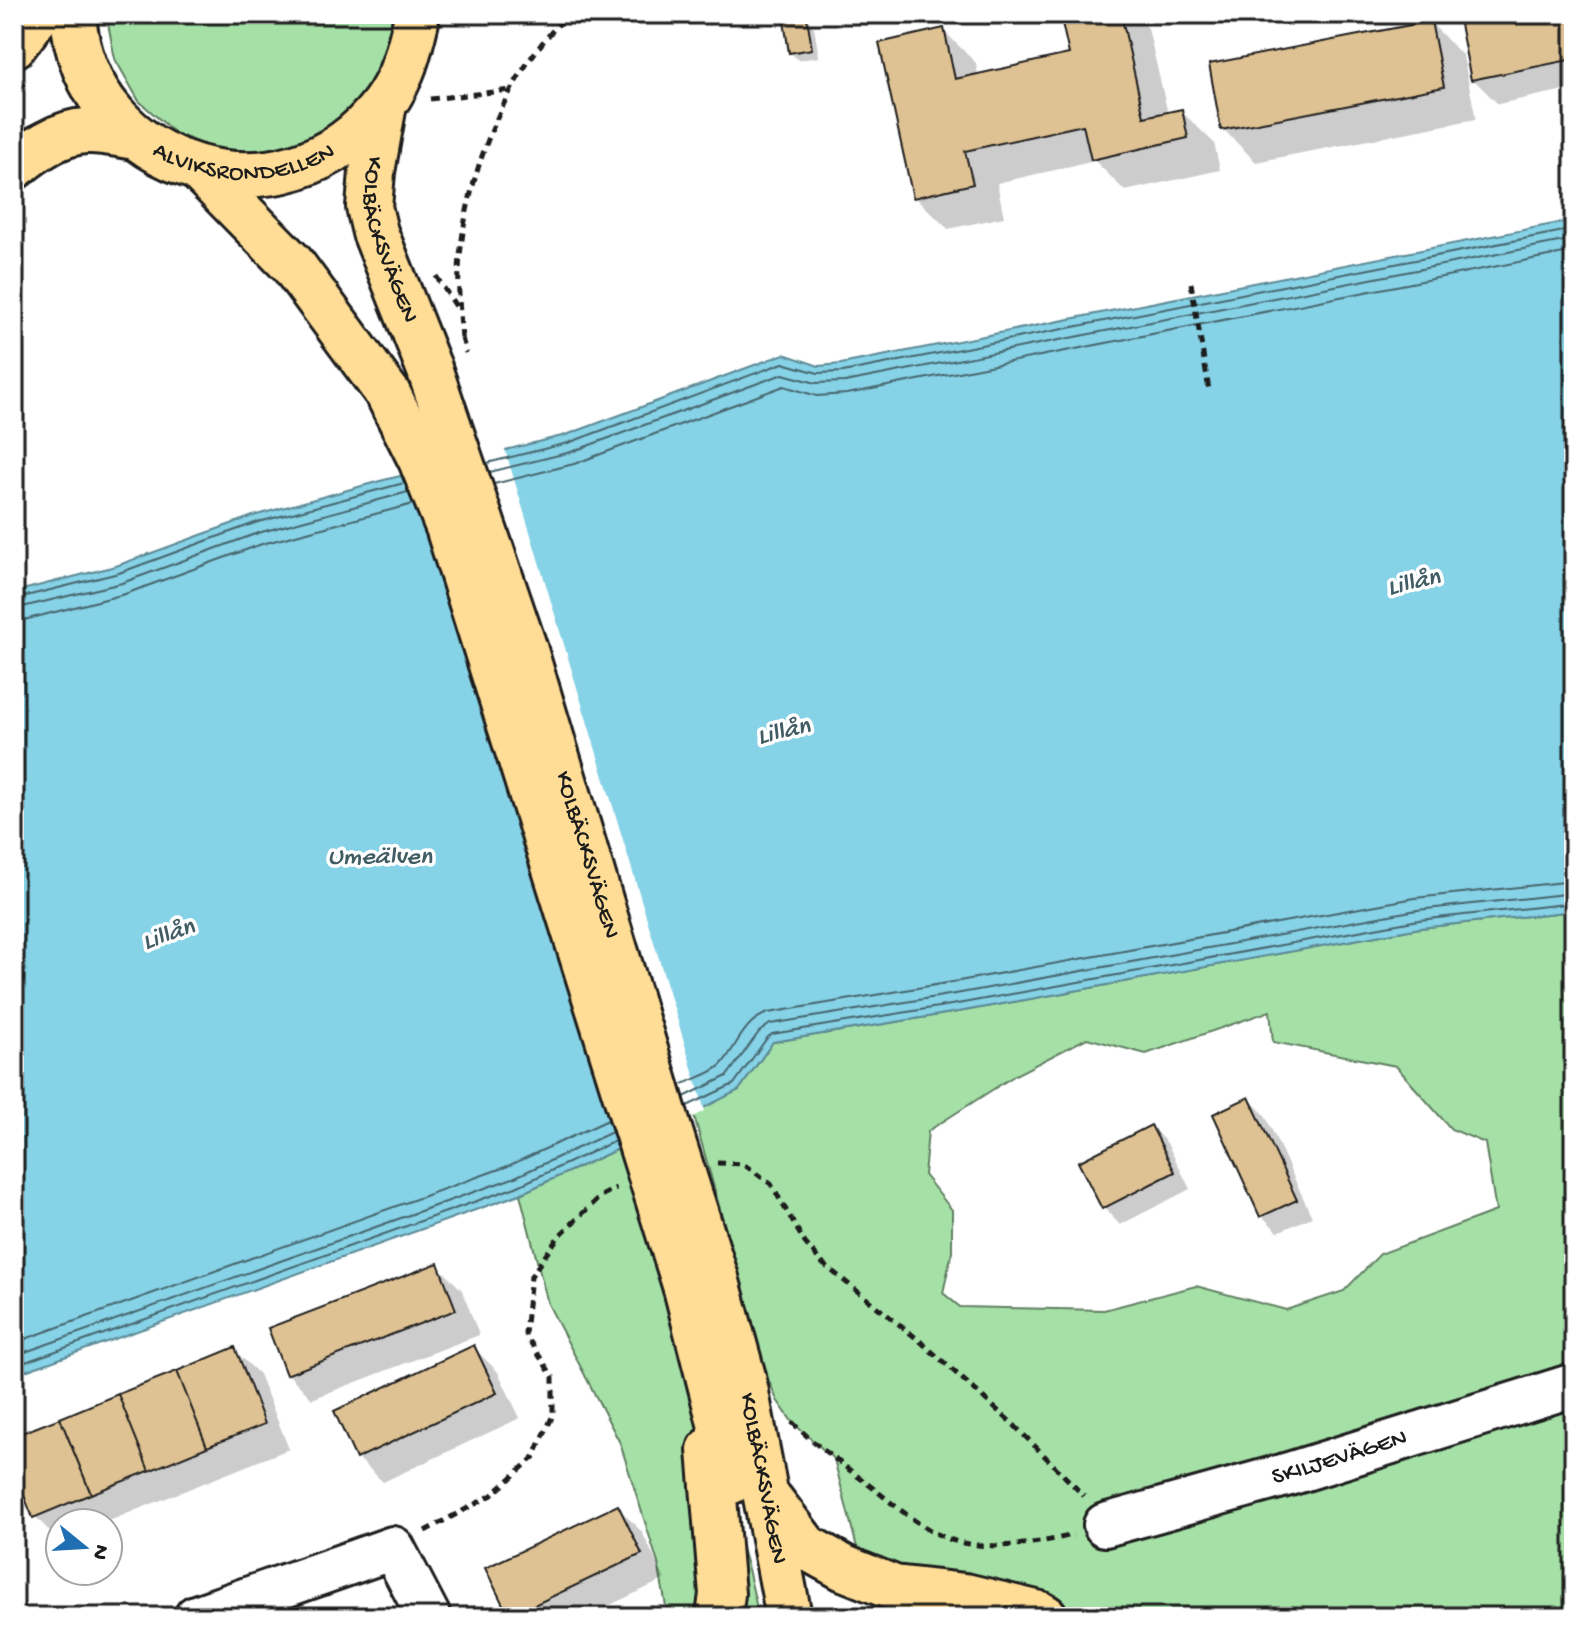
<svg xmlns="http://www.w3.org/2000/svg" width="1588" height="1631" font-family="'Gochi Hand',sans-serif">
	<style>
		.green { fill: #a5e1a7; stroke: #607e62; stroke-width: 2; fill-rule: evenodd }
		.water { fill: #86d2e6; stroke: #5c8995; stroke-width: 2 }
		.pier { fill: #fff }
		.shadow { fill: #0003 }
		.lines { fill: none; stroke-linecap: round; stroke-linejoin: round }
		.shore { stroke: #46656d; stroke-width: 2 }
		.building { fill: #dfc293; stroke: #1c1c1c; stroke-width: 2 }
		.minor-casing { stroke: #1c1c1c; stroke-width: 48 }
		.highway-casing { stroke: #1c1c1c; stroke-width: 50 }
		.path { stroke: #1c1c1c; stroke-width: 5; stroke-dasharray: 8 6; stroke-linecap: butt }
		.minor { stroke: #fff; stroke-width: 42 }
		.highway { stroke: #ffdd96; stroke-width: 44 }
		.highway-bridge-casing { stroke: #1c1c1c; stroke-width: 50; stroke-linecap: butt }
		.path-bridge { stroke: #1c1c1c; stroke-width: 5; stroke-dasharray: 8 6; stroke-linecap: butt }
		.highway-bridge { stroke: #ffdd96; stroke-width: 44 }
		.labels { text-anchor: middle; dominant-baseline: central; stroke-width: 7; stroke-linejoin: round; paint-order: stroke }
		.street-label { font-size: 24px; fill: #1c1c1c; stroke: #fff }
		.water-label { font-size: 26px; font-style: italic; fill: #415c63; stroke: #fff }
	</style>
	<rect width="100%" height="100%" fill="#fff"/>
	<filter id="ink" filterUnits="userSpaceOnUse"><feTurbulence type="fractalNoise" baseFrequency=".0125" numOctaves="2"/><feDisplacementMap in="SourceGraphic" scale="16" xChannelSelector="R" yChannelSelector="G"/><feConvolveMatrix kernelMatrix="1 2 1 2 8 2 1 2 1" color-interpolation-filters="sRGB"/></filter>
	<g filter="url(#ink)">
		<path class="green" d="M106,14H397L382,75L354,114L314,141L268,154L220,151L175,133L139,101L115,59Z
			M1574,911V1617H875L834,1459L793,1423L777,1400L766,1374L693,1112L739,1090L773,1042L964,1011L1420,928ZM1270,1011L1273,1042L1396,1066L1451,1129L1485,1143L1496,1211L1380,1254L1344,1291L1286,1310L1196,1286L1104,1310L960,1307L943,1293L952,1252V1210L924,1175L928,1131L1017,1074L1087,1038L1146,1054Z
			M668,1126L706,1426L748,1569L759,1617H668L658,1563L620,1443L548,1304L520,1194Z"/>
		<path class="water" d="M1574,220V911L1420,928L964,1011L773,1042L739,1090L668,1126L520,1194L14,1375V592L116,566L253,516L380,481L566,435L784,354L819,366L841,364Z"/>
		<path class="pier" d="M504,446L705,1111L669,1130L499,732L406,470Z"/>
		<path class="shadow" d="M1062,14H1134L1148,28L1168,114L1181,111L1214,143L1220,170L1125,191L1095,161L997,183L1004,217L948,229L915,197L943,30L976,63L978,76L1071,55Z
			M1460,14H1574V88L1498,104L1473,79Z
			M806,19L814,27L819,57L798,60L790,52Z
			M1431,23L1463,56L1476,119L1256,162L1223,129Z
			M1249,1099L1265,1115L1312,1217L1278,1232L1262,1216Z
			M1151,1127L1167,1143L1190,1189L1120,1225L1104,1208L1081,1163Z
			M438,1266L462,1290L479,1335L312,1399L288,1374Z
			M474,1348L498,1372L520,1418L383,1482L358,1458Z
			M234,1350L259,1374L289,1449L104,1523H60L59,1541L35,1516L14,1465V1438Z
			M618,1508L642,1532L665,1579L585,1617H511L510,1616Z"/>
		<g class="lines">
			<path class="shore" d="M487,463L568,443L783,363L818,373L843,372L1574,229
				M490,472L571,452L783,374L816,383L845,382L1574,239
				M494,484L574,464L784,386L817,396L847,394L1574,251
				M14,599L119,573L255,523L404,483
				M14,609L122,583L258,533L408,492
				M14,621L24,620L125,594L262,544L413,504
				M681,1085C693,1079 712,1074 721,1065C737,1047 743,1021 768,1013L959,981L1415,898L1574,881
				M684,1097L727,1076L759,1032L770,1024L961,993L1417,910L1574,893
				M687,1106L734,1084L767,1038L772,1034L963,1003L1419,920L1574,903
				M14,1343L508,1166L608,1120
				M14,1356L513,1178L612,1132
				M14,1366L516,1187L615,1141"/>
		</g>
		<path class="building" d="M1060,14H1121L1144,117L1182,109L1188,138L1091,160L1083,125L965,151L973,184L913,198L879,43L944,28L955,79L1069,54Z
			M1458,14H1574V59L1471,80Z
			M807,17L812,49L789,53L784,21Z
			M1431,21L1444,87L1221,130L1209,64Z
			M1249,1097L1297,1200L1260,1217L1213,1114Z
			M1151,1125L1175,1172L1102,1209L1078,1162Z
			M438,1263L456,1310L286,1375L268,1328Z
			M474,1345L497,1393L356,1459L334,1411Z
			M235,1347L265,1424L207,1447L177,1371Z
			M177,1371L207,1447L149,1471L118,1394Z
			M118,1394L149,1471L91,1494L60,1418Z
			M60,1418L91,1494L33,1518L14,1471V1436Z
			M618,1505L642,1554L509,1617L485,1568Z"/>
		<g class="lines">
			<defs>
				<g id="minor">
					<path id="s1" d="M1105,1525L1289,1474L1574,1385"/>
					<path d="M196,1617L393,1548L429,1617"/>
				</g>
				<g id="highway">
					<path id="s2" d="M73,14C84,174 287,232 383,105C402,80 409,51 416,21V14"/>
					<path d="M14,45L38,14"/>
					<path id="s3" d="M384,104L372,172L369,207L375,232L429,368"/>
					<path d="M14,167C33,151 59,132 86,131C102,130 120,135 136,137"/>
					<path d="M199,169L292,264L388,394"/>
					<path id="s4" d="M716,1278L743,1377L789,1617"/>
					<path d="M686,1288L720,1423L731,1481"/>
					<path d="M710,1450L722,1594L719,1617"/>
					<path d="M771,1501L806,1547L844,1568L894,1588L965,1596L1040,1614L1045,1617"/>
				</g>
			</defs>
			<use href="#minor" class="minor-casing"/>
			<use href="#highway" class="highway-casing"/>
			<path class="path" d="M430,99L511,90
				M436,276L459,311
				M1191,283L1209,390
				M462,338C460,316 458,293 459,270C464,182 503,75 569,14
				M717,1163L743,1164L771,1184L805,1243L822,1263L920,1341L1014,1425L1084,1496
				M792,1422C814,1444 839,1462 864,1481C893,1503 931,1540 969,1544C1002,1549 1040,1543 1073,1535
				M425,1531L492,1495L534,1457L553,1415V1377L525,1334L531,1276L559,1236L601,1196L616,1188"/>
			<use href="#minor" class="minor"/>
			<use href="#highway" class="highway"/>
			<defs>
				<g id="highway-bridge">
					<path id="s5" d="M429,368L524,647L668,1126L716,1278"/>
					<path d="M388,394L421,460L448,527L686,1288"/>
				</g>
			</defs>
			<use href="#highway-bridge" class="highway-bridge-casing"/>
			<path class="path-bridge" d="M462,338L466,353"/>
			<use href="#highway-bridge" class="highway-bridge"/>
		</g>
	</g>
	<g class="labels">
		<g class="street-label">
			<text stroke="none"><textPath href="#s2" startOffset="258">ALVIKSRONDELLEN</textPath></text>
			<text stroke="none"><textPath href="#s3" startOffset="140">KOLBÄCKSVÄGEN</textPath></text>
			<text stroke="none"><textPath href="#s5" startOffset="512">KOLBÄCKSVÄGEN</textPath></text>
			<text stroke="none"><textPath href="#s1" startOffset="244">SKILJEVÄGEN</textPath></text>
			<text stroke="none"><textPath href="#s4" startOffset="206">KOLBÄCKSVÄGEN</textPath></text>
		</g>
		<g class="water-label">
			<text transform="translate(1414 584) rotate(-13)">Lillån</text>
			<text transform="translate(784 733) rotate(-13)">Lillån</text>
			<text x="380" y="858">Umeälven</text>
			<text transform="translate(169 936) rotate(-19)">Lillån</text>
		</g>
	</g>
	<rect width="1588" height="1631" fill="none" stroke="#fff" stroke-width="48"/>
	<rect x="24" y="24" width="1540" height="1583" fill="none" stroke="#1c1c1c" stroke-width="3" filter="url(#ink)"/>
	<g transform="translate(84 1547) rotate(108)"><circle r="38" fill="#ffffff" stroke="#a4a4a4" stroke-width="2"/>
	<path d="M0-6L14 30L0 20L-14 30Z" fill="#1f6fb2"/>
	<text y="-12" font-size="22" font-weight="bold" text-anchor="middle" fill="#1c1c1c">N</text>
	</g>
</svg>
